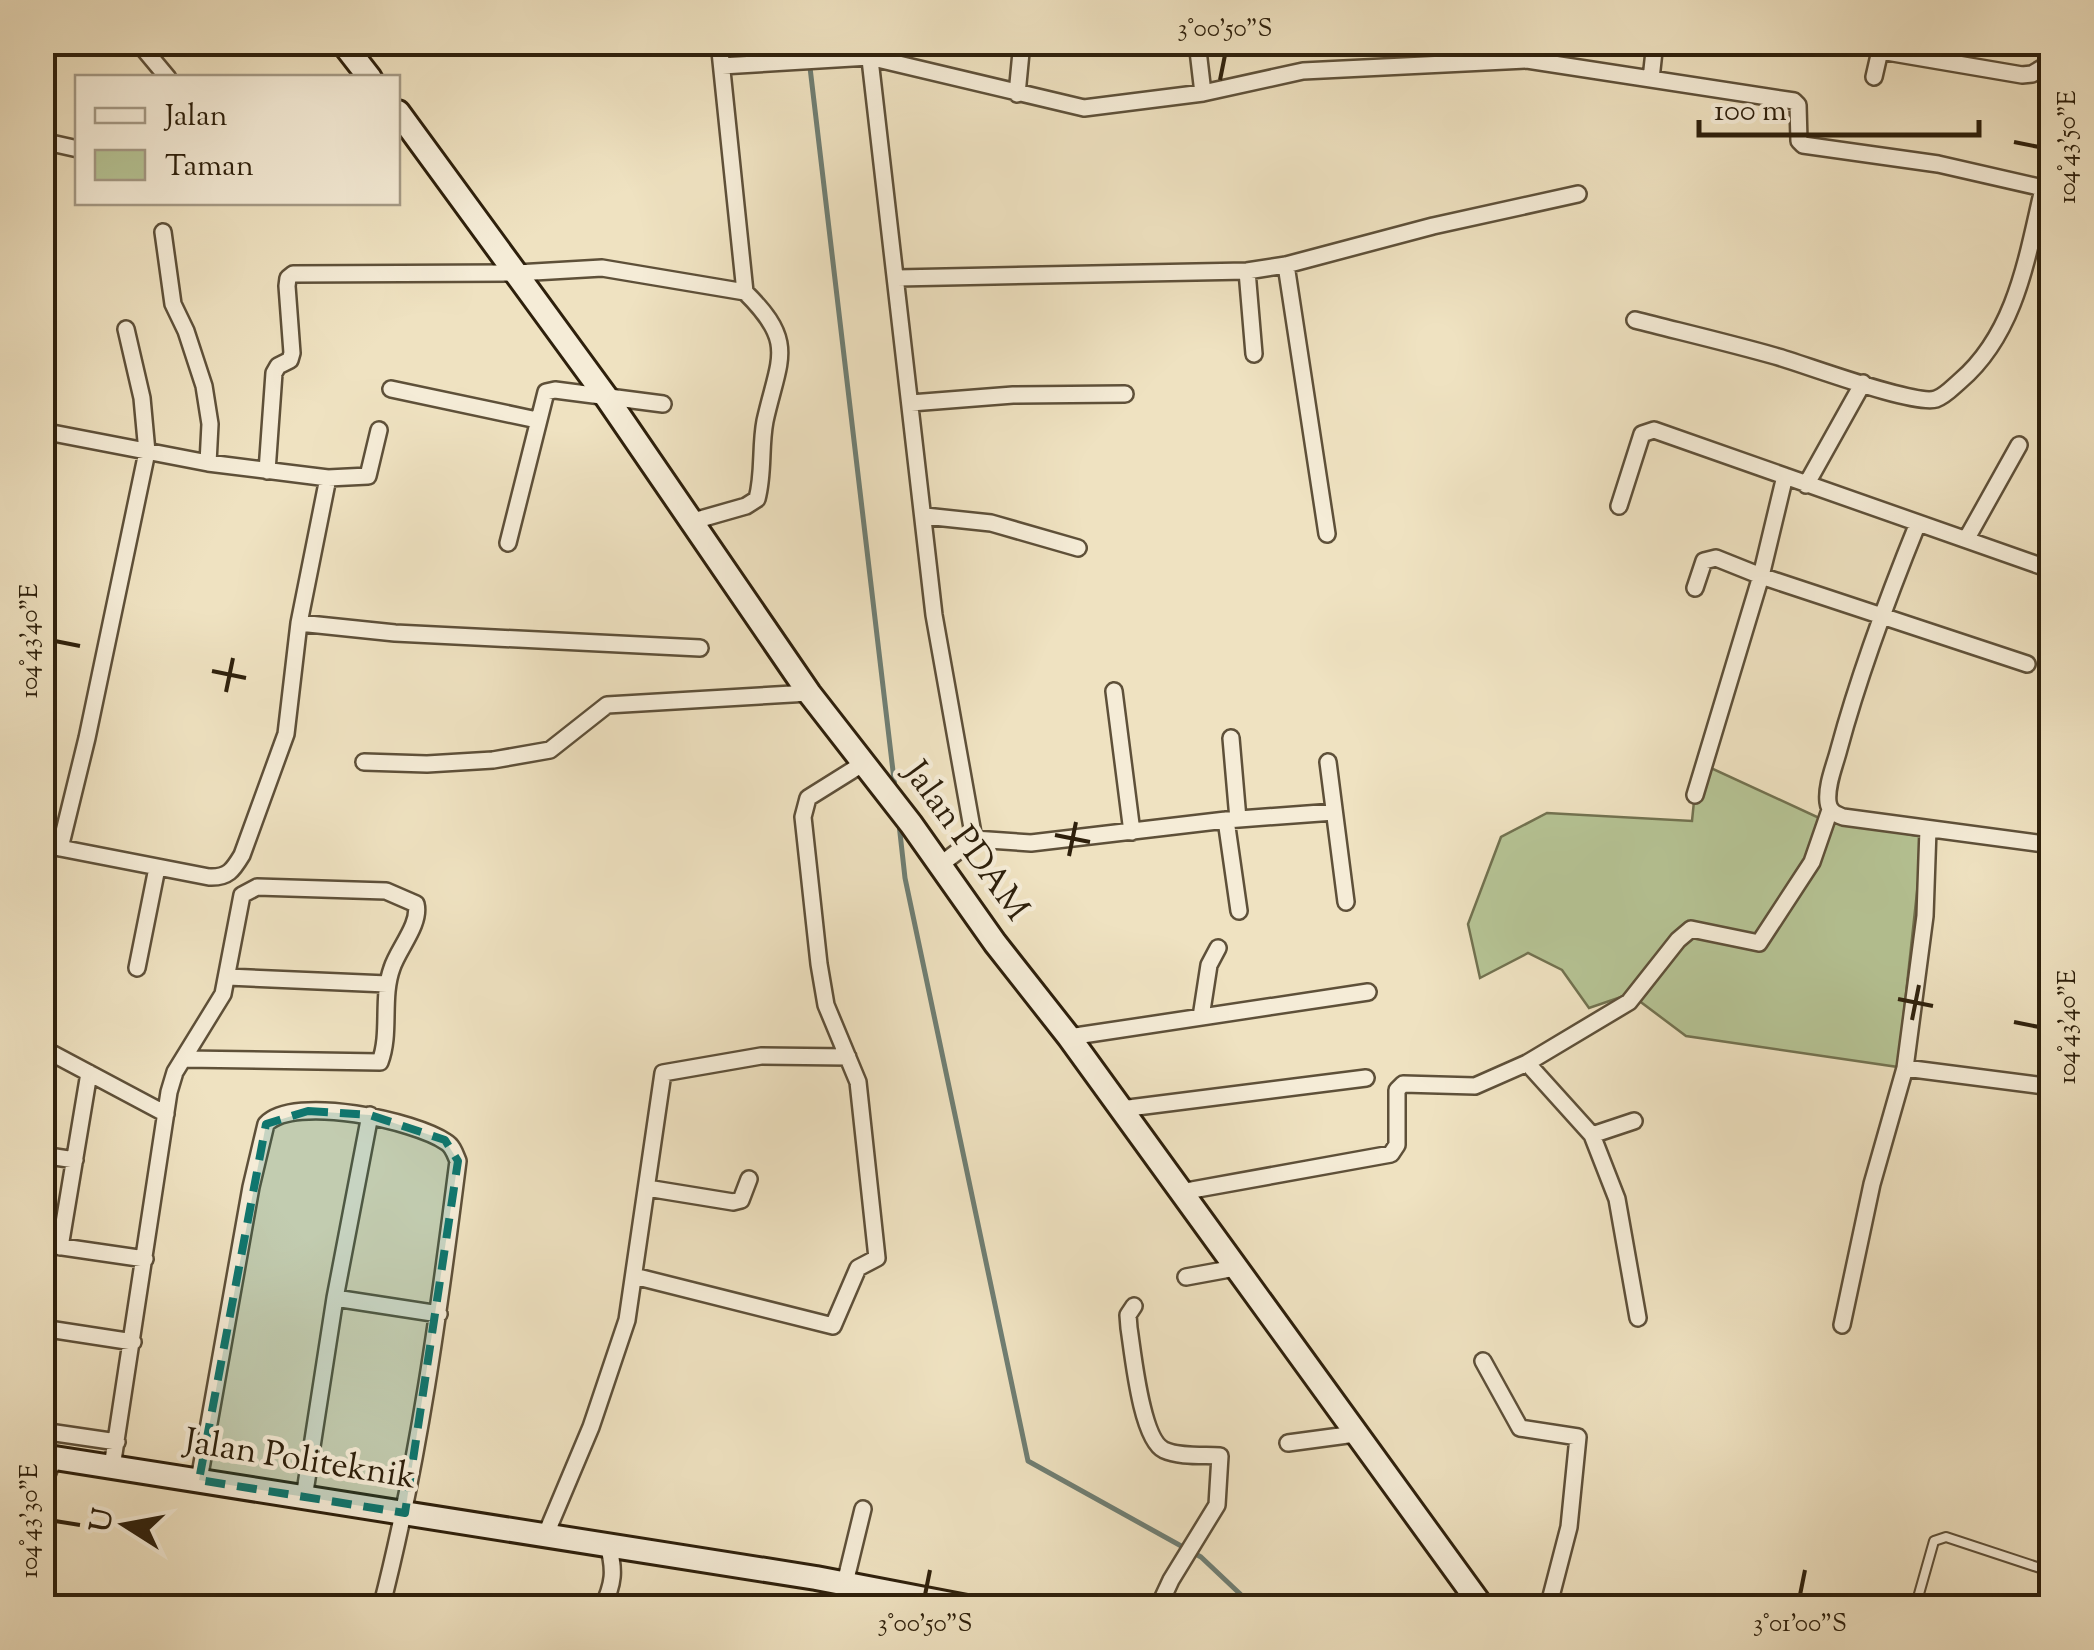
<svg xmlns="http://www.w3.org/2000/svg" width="2094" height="1650" font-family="'Sorts Mill Goudy',serif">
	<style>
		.green { fill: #b6c495; stroke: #727250; stroke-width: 2.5 }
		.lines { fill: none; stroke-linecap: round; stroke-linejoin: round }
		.stream { stroke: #6f7e73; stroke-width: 5 }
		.lane-casing { stroke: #5e5039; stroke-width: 12 }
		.street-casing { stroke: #5e5039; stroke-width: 20 }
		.secondary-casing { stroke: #2e200c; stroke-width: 28 }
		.lane { stroke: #f5ecd7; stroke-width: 8 }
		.street { stroke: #f5ecd7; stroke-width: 15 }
		.secondary { stroke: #f5ecd7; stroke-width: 22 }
		.marked { fill: #0f766e; fill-opacity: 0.2; stroke: #0f766e; stroke-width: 8; stroke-dasharray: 20 12; stroke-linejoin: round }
		.ticks { fill: none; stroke: #2e200c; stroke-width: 4 }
		.labels { text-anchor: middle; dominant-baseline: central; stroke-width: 9; stroke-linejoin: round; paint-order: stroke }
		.street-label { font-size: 35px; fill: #2e200c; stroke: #f5ecd7 }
		.neatline { fill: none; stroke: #2e200c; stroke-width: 4 }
		.ticks-label { font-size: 25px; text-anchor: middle; fill: #2e200c }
	</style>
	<rect width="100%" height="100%" fill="#efe2c1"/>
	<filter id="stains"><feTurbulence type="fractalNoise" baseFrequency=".002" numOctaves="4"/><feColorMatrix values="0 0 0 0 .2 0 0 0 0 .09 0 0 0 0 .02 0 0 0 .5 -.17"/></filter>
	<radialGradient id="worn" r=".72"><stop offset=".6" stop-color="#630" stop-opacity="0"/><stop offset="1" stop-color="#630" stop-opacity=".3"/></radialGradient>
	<path class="green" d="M1698,762L1817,817L1923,837L1898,1067L1686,1036L1630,994L1589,1008L1562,970L1528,953L1480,978L1468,924L1501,837L1547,813L1692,821Z"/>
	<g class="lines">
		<path class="stream" d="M807,42L895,788
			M899,824L905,878L1028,1461L1201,1557L1255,1608"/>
		<defs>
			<path id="lane" d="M42,1498L56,1463
				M1915,1608L1934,1541L1946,1537L2052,1572
				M2049,1608L2052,1599"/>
			<path id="street" d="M138,42L168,78
				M868,42L934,615L974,839L940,865
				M1197,42L1203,93
				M1881,51L2022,75L2032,74L2052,62
				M722,66L869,57L1084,108L1203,93L1303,71L1527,60L1794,101L1798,105L1799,141L1803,145L1938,164L2052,190
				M1874,77L1882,42
				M1651,79L1655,42
				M1017,94L1022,42
				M42,141L78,149
				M163,232L173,304L186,331L204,386L210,424L208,463
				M1286,265L1327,534
				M1247,271L1254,354
				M897,278L1247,271L1286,265L1433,226L1578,194
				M1635,320C1682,332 1729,343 1775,356C1804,364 1914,406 1936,399C1945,396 1953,387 1960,381C2016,333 2027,257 2043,189
				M391,389L537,420
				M911,403L1013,395L1125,394
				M42,431L208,463L328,478L299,623L286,734L242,855C233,870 228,878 209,877L60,848
				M267,471L274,373L278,366L290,360L292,353L287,286L288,278L293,274L517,273L602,268L745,292L719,42
				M328,478L368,476L379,430
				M1806,485L1863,383
				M1619,506L1642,434L1654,430L2052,570
				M925,516L991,523L1078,548
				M690,522L746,506L757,499C764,473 760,447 765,421C779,358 797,343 745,292
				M1918,523C1888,597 1860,671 1839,749C1835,765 1826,785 1828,802C1829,811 1835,814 1843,817L2052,845
				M1967,538L2019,445
				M508,543L546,392L555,390L663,404
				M1695,588L1704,561L1716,558L1761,576L2027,664
				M299,623L395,633L700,648
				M1114,691L1132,832
				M1231,738L1238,819
				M364,762L427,764L493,760L550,750L607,705L809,693
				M1328,762L1346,902
				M1695,795L1761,576L1785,476
				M1226,820L1239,911
				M974,839L1031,843L1226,820L1334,812
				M42,844L60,848L87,738L147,452L142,398L126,329
				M137,968L157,868
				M228,977L387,984
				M1201,1017L1209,965L1218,948
				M1069,1037L1368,992
				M42,1048L166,1114
				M1527,1063L1592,1135L1617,1199L1638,1318
				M1905,1068L2052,1087
				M1121,1109L1366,1078
				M1592,1135L1634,1121
				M42,1155L75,1160
				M647,1188L733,1202L741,1200L749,1179
				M1181,1192L1391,1154L1397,1145V1090L1403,1084L1475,1086L1527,1063L1629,1002L1678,940L1691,929L1759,943L1812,862L1830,810
				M42,1244L145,1259
				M60,1247L89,1073
				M634,1276L833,1326L858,1268L877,1258L858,1082L826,1005L819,964L803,817L808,798L864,763
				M1186,1277L1235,1268
				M335,1298L439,1314
				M1134,1306L1128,1315L1129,1328C1133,1353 1141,1439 1164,1450C1179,1457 1203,1455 1220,1456L1217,1505L1171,1580L1158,1608
				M1842,1325L1872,1184L1905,1068L1925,916L1928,829
				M42,1328L133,1342
				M1483,1361L1520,1428L1578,1437L1569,1527L1548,1608
				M42,1431L117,1442
				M1288,1443L1355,1434
				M112,1467L169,1092L175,1072L223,994L242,895L257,887L386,891L416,904C421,924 398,949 392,968C381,998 391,1033 380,1062L184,1059
				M199,1480L251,1187L266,1124C294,1094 416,1121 446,1142C453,1146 455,1154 458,1161C439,1311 419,1461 381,1608
				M304,1498L335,1298L370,1115
				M546,1534L591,1427L627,1320L663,1073L761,1056L848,1057
				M845,1583L863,1509
				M602,1608C614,1584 615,1570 608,1545"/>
			<path id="secondary" d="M342,42L370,78
				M398,112L607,398L809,693L911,824L995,943L1069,1037L1483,1608
				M42,1456L816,1578L972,1608"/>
		</defs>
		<use href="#lane" class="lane-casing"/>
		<use href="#street" class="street-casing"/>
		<use href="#secondary" class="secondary-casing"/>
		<use href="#lane" class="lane"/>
		<use href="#street" class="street"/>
		<use href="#secondary" class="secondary"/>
	</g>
	<path class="marked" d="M308,1111L370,1115L445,1140L458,1161L405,1513L199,1480L266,1124Z"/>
	<path class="ticks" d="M1220,80L1225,55M2014,142L2039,147M55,641L80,646M212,671L246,678M226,692L233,658M1055,835L1090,842M1069,856L1076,822M1898,999L1933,1006M1912,1020L1919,985M2014,1022L2039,1027M55,1521L80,1525M925,1595L930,1570M1800,1595L1805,1570"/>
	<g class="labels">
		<g class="street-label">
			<text transform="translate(965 842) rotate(54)">Jalan PDAM</text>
			<text transform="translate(300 1461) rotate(9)">Jalan Politeknik</text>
		</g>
	</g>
	<rect width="2094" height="1650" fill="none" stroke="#efe2c1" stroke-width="110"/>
	<rect x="75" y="75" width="325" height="130" fill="#f5ecd7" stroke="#a59a86" stroke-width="2.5"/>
	<rect x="95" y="108" width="50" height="15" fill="#f5ecd7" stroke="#a59a86" stroke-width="2.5"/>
	<text x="165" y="125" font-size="30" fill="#2e200c">Jalan</text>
	<rect x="95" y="150" width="50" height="30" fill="#b6c495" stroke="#a59a86" stroke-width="2.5"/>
	<text x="165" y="175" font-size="30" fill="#2e200c">Taman</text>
	<g transform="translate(125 1525) rotate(281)" stroke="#f5ecd7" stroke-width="8" paint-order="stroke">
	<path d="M0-8L18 38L0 25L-18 38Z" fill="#2e200c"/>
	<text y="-15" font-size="28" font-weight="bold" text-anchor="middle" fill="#2e200c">U</text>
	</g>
	<path d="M1699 120v15h280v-15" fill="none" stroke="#2e200c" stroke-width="5"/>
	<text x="1714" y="120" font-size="30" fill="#2e200c" stroke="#f5ecd7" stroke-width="8" paint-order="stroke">100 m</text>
	<rect x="55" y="55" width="1984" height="1540" class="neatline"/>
	<g class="ticks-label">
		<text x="1225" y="36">3°00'50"S</text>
		<text transform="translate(2066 147) rotate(-90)" y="9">104°43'50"E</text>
		<text transform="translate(28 641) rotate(-90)" y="9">104°43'40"E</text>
		<text transform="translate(2066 1027) rotate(-90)" y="9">104°43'40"E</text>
		<text transform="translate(28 1521) rotate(-90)" y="9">104°43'30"E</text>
		<text x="925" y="1631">3°00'50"S</text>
		<text x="1800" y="1631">3°01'00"S</text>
	</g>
	<rect width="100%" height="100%" filter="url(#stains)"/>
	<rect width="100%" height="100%" fill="url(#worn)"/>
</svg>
